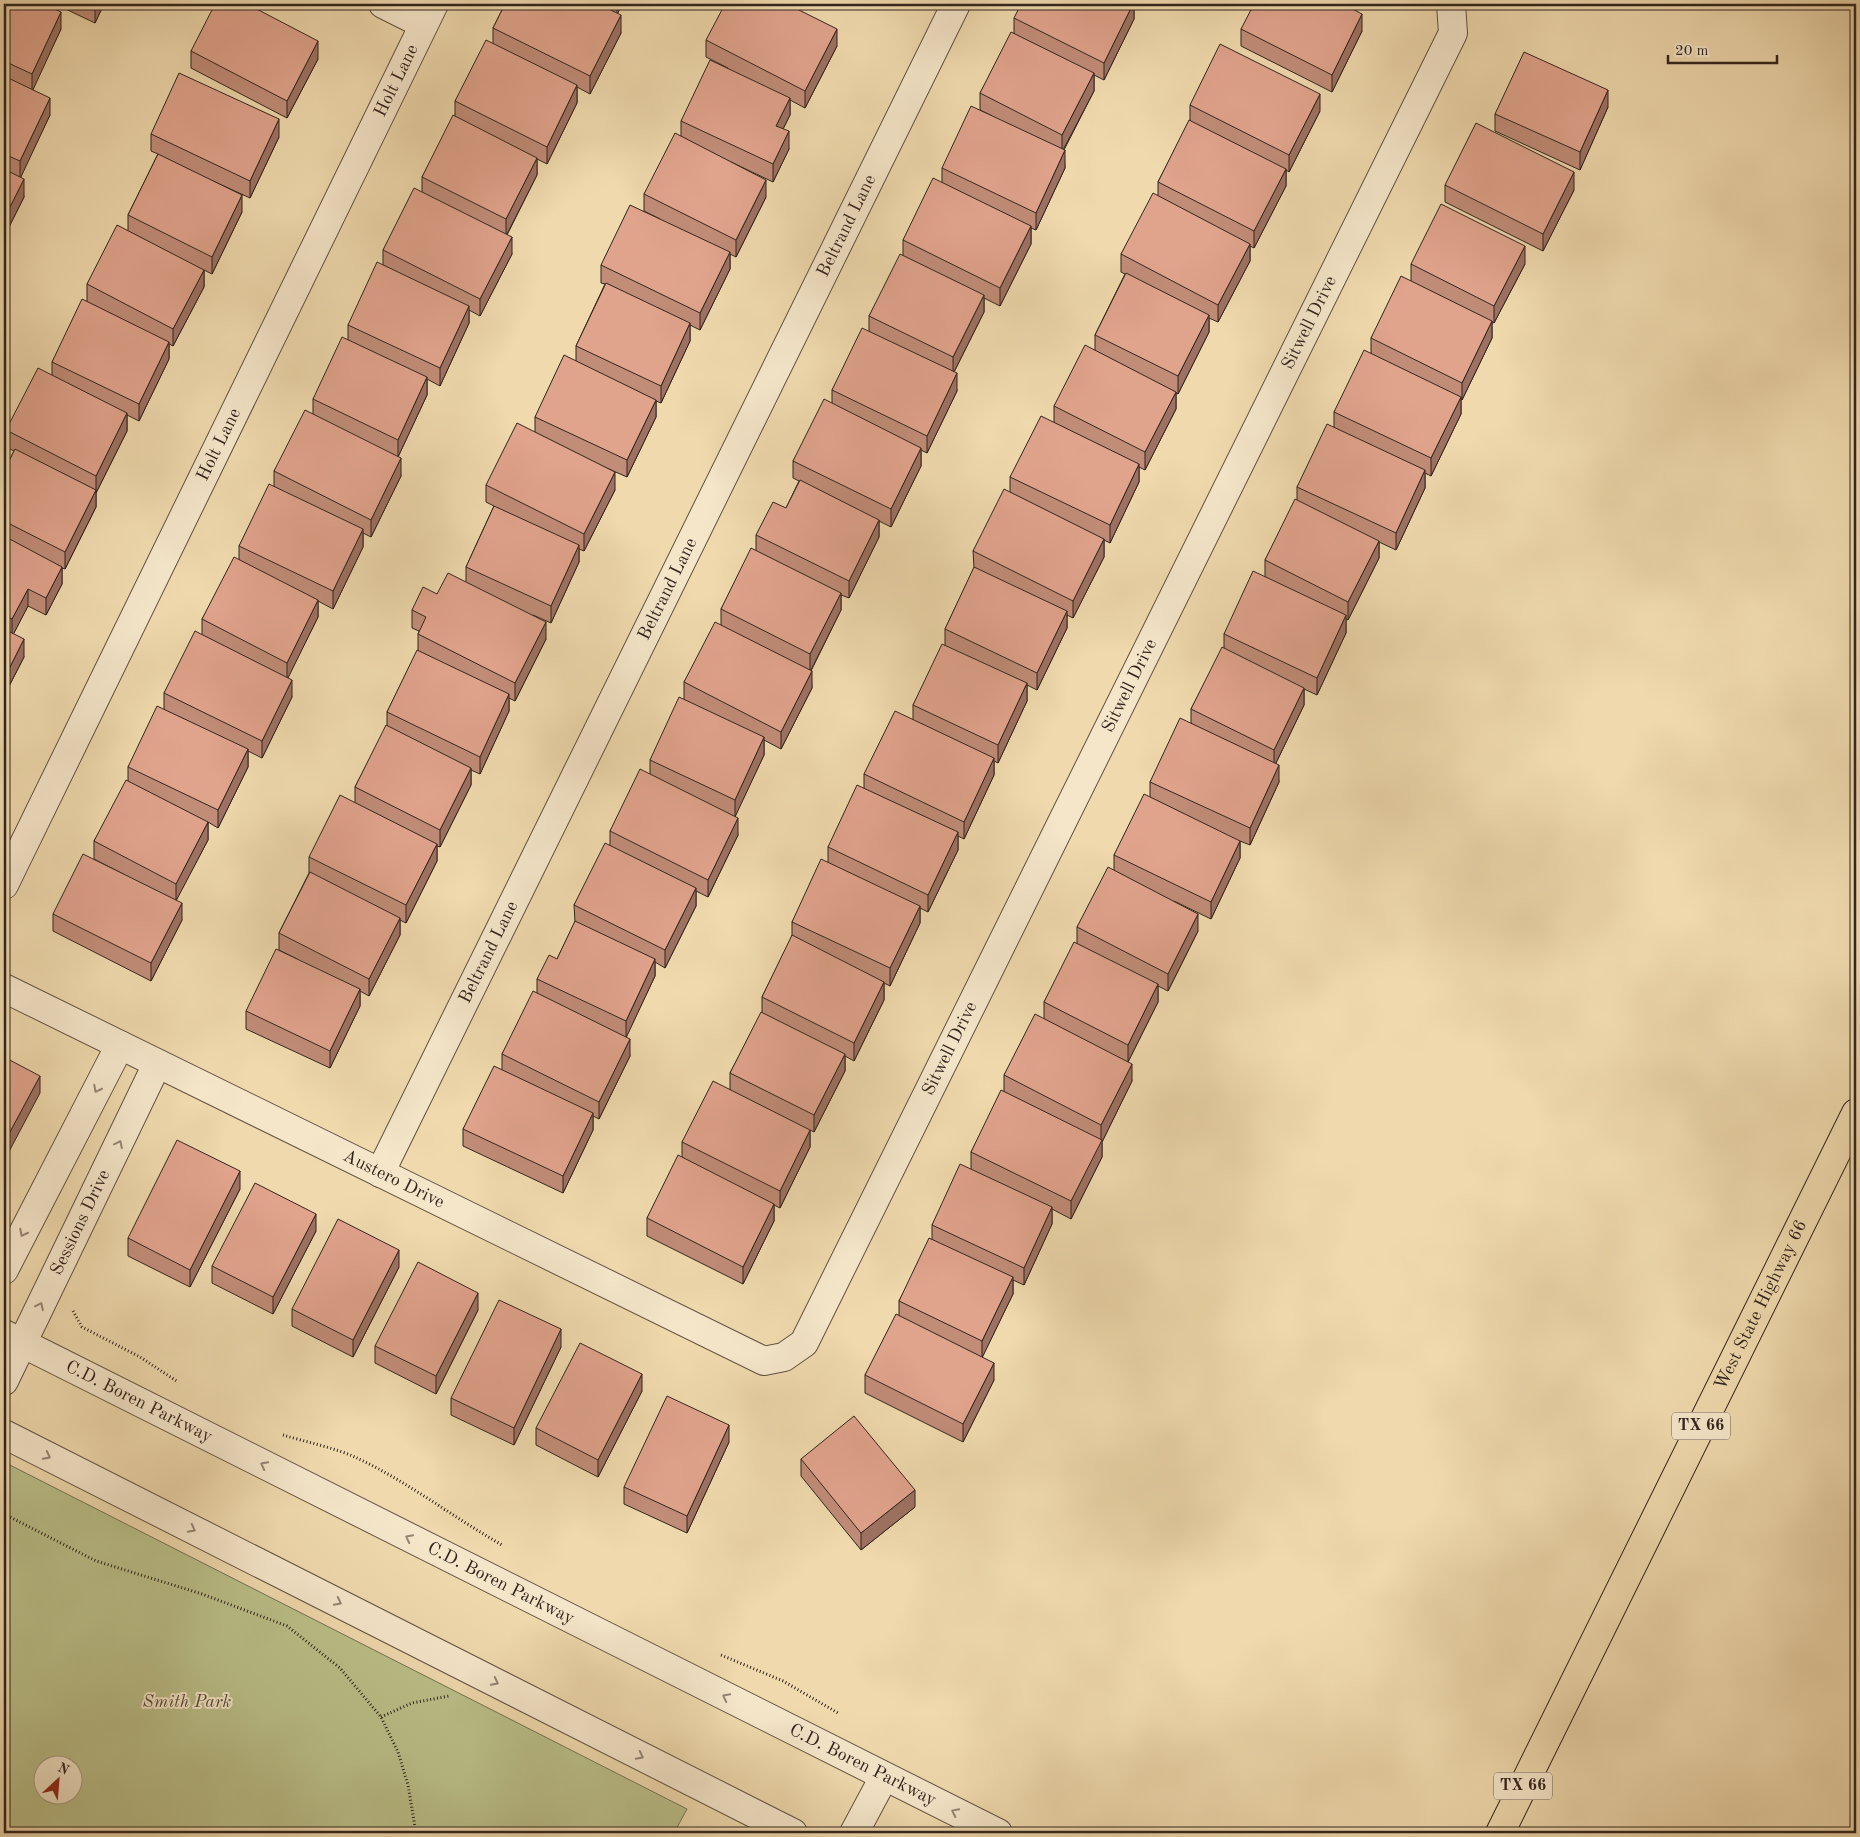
<svg xmlns="http://www.w3.org/2000/svg" width="1860" height="1837" font-family="'Old Standard TT',serif">
	<style>
		.green { fill: #babf89; stroke: #767254; fill-rule: evenodd }
		.lines { fill: none; stroke-linecap: round; stroke-linejoin: round }
		.minor-casing { stroke: #615242; stroke-width: 30 }
		.tertiary-casing { stroke: #615242; stroke-width: 30 }
		.primary-casing { stroke: #32251e; stroke-width: 30 }
		.path { stroke: #32251e; stroke-width: 3; stroke-dasharray: 1 2.5; stroke-linecap: butt }
		.minor { stroke: #f5e6ca; stroke-width: 28 }
		.tertiary { stroke: #f5e6ca; stroke-width: 28 }
		.primary { stroke: #efd9ad; stroke-width: 28 }
		.wall { fill: #c18c78; stroke: #32251e }
		.shaded-wall { fill: #9d7262; stroke: #32251e }
		.building { fill: #e0a38c; stroke: #32251e }
		.oneway { stroke: #948674 }
		.labels { text-anchor: middle; dominant-baseline: central; stroke-width: 4; stroke-linejoin: round; paint-order: stroke }
		.shield { fill: #f5e6ca; stroke: #6c5f52; stroke-width: 1 }
		.shield-label { font-size: 16px; font-weight: bold; fill: #32251e }
		.street-label { font-size: 18px; fill: #32251e; stroke: #f5e6ca }
		.park-label { font-size: 18px; font-style: italic; fill: #544c39; stroke: #f5e6ca }
	</style>
	<rect width="100%" height="100%" fill="#efd9ad"/>
	<filter id="stains"><feTurbulence type="fractalNoise" baseFrequency=".004" numOctaves="4"/><feColorMatrix values="0 0 0 0 .2 0 0 0 0 .09 0 0 0 0 .02 0 0 0 .5 -.17"/></filter>
	<radialGradient id="worn" r=".72"><stop offset=".6" stop-color="#630" stop-opacity="0"/><stop offset="1" stop-color="#630" stop-opacity=".3"/></radialGradient>
	<path class="green" d="M4,1462L687,1809L674,1833H4ZM42,1764H72V1794H42Z"/>
	<g class="lines">
		<defs>
			<g id="minor">
				<path d="M383,4L423,24"/>
				<path id="s1" d="M4,885L434,4"/>
				<path id="s2" d="M4,988L764,1361L784,1357L804,1343L1453,33L1451,4"/>
				<path id="s3" d="M380,1173L956,4"/>
				<path d="M4,1270L120,1045"/>
				<path id="s4" d="M4,1381L157,1064"/>
			</g>
			<g id="tertiary">
				<path id="s5" d="M4,1334L998,1833"/>
				<path d="M4,1434L793,1833"/>
				<path d="M854,1833L884,1777"/>
			</g>
			<g id="primary">
				<path id="s6" d="M1500,1833L1856,1113"/>
			</g>
		</defs>
		<use href="#minor" class="minor-casing"/>
		<use href="#tertiary" class="tertiary-casing"/>
		<use href="#primary" class="primary-casing"/>
		<path class="path" d="M73,1311L82,1327L140,1357L178,1382
			M283,1435C306,1442 336,1448 357,1458C408,1482 453,1517 502,1545
			M4,1514L96,1561L202,1594L287,1626L340,1668L381,1717L398,1752L408,1785L416,1833
			M721,1655L783,1681L838,1713
			M381,1717L412,1703L449,1696"/>
		<use href="#minor" class="minor"/>
		<use href="#tertiary" class="tertiary"/>
		<use href="#primary" class="primary"/>
	</g>
	<path class="wall" d="M4,4L61,29L32,90L50,115L20,177L24,197L4,237Z
		M55,4H104L95,23Z
		M505,4H622L617,13L621,33L590,94L577,87V103L547,164L537,159V175L507,235L512,254L480,316L469,310V323L440,386L427,379V395L398,457L401,476L371,537L363,533V547L333,609L318,601V617L288,677L292,697L262,758L248,751V767L218,828L208,822V840L176,900L182,920L151,981L53,931V914L125,875L94,859V841L128,782V767L164,710V693L202,634V619L239,560V546L274,486V471L313,414V399L348,340V325L383,265V250L422,192V177L455,117V101L493,44V28Z
		M1134,4V19L1104,80L1094,75V91L1064,150L1065,168L1036,230L1031,228V244L1000,306L984,298V312L954,372L957,391L927,453L921,450V466L891,527L879,521V537L849,598L841,595V610L811,671L812,688L781,749L764,740V755L735,816L738,835L708,897L696,891V906L665,968L655,962V976L626,1037L630,1056L599,1119L593,1116V1130L563,1193L463,1146V1129L502,1069V1054L537,993V979L557,959L575,922L574,905L610,845V831L650,774V760L684,700V682L721,625V609L756,550V535L786,508L799,481L793,478V461L832,403V390L869,331V316L903,255V240L942,182V168L992,116L980,110V93L1014,33V18Z
		M1241,29L1362,31L1332,92L1241,46Z
		M706,40L837,46L805,108L790,100V115L783,129L789,149L773,182L731,162L766,197L736,257L730,254V269L700,330L690,325V341L661,403L656,401V417L627,477L595,463L615,490L584,551L579,549V562L551,623L533,615L546,639L515,701L509,698V711L480,774L471,770V785L440,847L437,846V861L406,923L400,920V935L369,996L360,991V1006L330,1068L246,1029V1011L297,959L279,950V933L309,873V857L355,803V787L387,726V712L418,650V634L419,631L412,628V610L437,594L466,581V567L494,506L486,502V485L535,432V417L576,361V346L605,284L601,283V265L660,219L644,211V194L681,136V121L728,68L706,57Z
		M191,51L318,59L287,118L191,68Z
		M1190,105L1320,111L1289,172L1286,170V186L1254,248L1250,246V261L1218,322L1209,318V332L1178,394L1176,393V409L1145,470L1139,467V482L1110,543L1104,540V557L1073,618L1067,615V628L1037,690L1027,685V701L998,763L994,761V775L964,839L958,836V850L928,912L920,908V923L890,986L884,983V1000L854,1061L845,1056V1071L814,1132L810,1130V1147L780,1208L774,1205V1221L743,1284L647,1236V1218L682,1158V1142L730,1090V1073L762,1013V997L792,937V922L828,862V847L864,788V774L913,720V705L945,645V629L974,568L973,551L1010,492V477L1054,422V406L1095,350V335L1125,274L1121,272V254L1158,195V182L1190,120Z
		M1608,107L1580,170L1495,131V114Z
		M151,134L279,137L250,198L213,181L242,212L212,274L204,270V287L173,346L169,344V359L139,421L127,415V431L96,493V507L65,569L62,568V584L46,615L28,606L13,634L24,657L4,696V471L14,451L6,447V430L52,376V362L87,301V284L128,230V215L158,154L151,151Z
		M1445,185L1574,190L1543,251L1445,202Z
		M1411,264H1525L1494,323L1492,322V338L1462,400L1461,399V414L1431,476L1425,473V488L1396,550L1379,542V558L1348,620L1346,619V633L1317,695L1304,689V705L1276,763L1279,782L1250,845L1240,841V858L1211,919L1174,901L1198,931L1168,991L1158,986V1002L1128,1062L1132,1081L1102,1142V1157L1071,1219L1052,1209V1224L1024,1285L1013,1280V1294L982,1357L994,1380L963,1442L865,1393V1375L899,1315V1301L932,1239V1225L971,1169V1152L1004,1091V1075L1044,1019V1002L1077,943V927L1114,870V855L1150,797V782L1191,724V709L1224,648V634L1265,577V560L1297,500V487L1334,428V412L1371,354V338L1411,281Z
		M240,1189L190,1287L128,1256V1238Z
		M316,1231L273,1314L212,1283V1266Z
		M399,1267L353,1357L292,1326V1309Z
		M478,1310L436,1394L375,1363V1346Z
		M561,1347L514,1445L451,1415V1398Z
		M642,1391L598,1477L536,1445V1428Z
		M729,1442L687,1533L624,1504V1487Z
		M801,1459L915,1507L861,1550L801,1476Z"/>
	<path class="shaded-wall" d="M96,4H104L95,23V6Z
		M617,4H622L617,15Z
		M1133,4H1134V19L1104,80V63Z
		M61,12V29L32,92V74Z
		M1362,14V31L1332,92V75Z
		M621,15V33L590,94V76Z
		M837,29V46L805,108V91Z
		M318,41V59L287,118V101Z
		M1094,73V91L1062,152V135Z
		M577,85V103L547,164V147Z
		M1608,90V107L1580,170V152Z
		M1320,94V111L1289,172V155Z
		M50,98V115L20,179V161Z
		M790,98V115L776,143V126Z
		M279,119V137L250,198V181Z
		M789,131V149L773,182V164Z
		M1065,150V168L1036,230V213Z
		M537,158V175L506,236V219Z
		M1286,169V186L1254,248V231Z
		M1574,172V190L1543,251V234Z
		M24,179V197L4,237V219Z
		M766,180V197L736,257V240Z
		M242,195V212L212,274V257Z
		M1031,226V244L1000,306V288Z
		M512,237V254L480,316V299Z
		M1250,244V261L1218,322V305Z
		M1525,246V264L1494,323V306Z
		M730,252V269L700,330V313Z
		M204,270V287L173,346V329Z
		M984,295V312L953,374V357Z
		M469,306V323L440,386V368Z
		M1209,315V332L1178,394V376Z
		M1492,321V338L1462,400V383Z
		M690,323V341L661,403V386Z
		M169,342V359L139,421V404Z
		M957,373V391L927,453V436Z
		M427,377V395L398,457V440Z
		M1176,392V409L1145,470V452Z
		M1461,397V414L1431,476V458Z
		M656,400V417L627,477V460Z
		M127,413V431L96,493V476Z
		M921,448V466L891,527V509Z
		M401,458V476L371,537V520Z
		M1139,464V482L1110,543V525Z
		M1425,470V488L1396,550V533Z
		M615,472V490L584,551V534Z
		M96,490V507L65,569V552Z
		M879,520V537L849,598V581Z
		M363,529V547L333,609V591Z
		M1104,539V557L1073,618V601Z
		M1379,541V558L1348,620V602Z
		M579,545V562L551,623V606Z
		M62,567V584L46,615V598Z
		M28,589V606L12,637V619Z
		M841,593V610L810,672V654Z
		M318,600V617L287,680V663Z
		M1067,611V628L1037,690V673Z
		M1346,615V633L1317,695V678Z
		M546,622V639L515,701V683Z
		M24,639V657L4,696V679Z
		M812,671V688L781,749V732Z
		M292,680V697L262,758V741Z
		M1027,683V701L998,763V745Z
		M1304,688V705L1274,767V750Z
		M509,694V711L480,774V757Z
		M764,737V755L735,817V800Z
		M248,749V767L218,828V810Z
		M994,758V775L964,839V822Z
		M1279,765V782L1250,845V828Z
		M471,768V785L440,847V830Z
		M738,818V835L708,897V880Z
		M208,822V840L176,901V884Z
		M958,832V850L928,912V895Z
		M1240,841V858L1211,919V902Z
		M437,844V861L406,923V905Z
		M696,888V906L665,968V950Z
		M182,903V920L151,981V963Z
		M920,906V923L890,986V968Z
		M1198,914V931L1168,991V974Z
		M400,918V935L369,996V979Z
		M655,959V976L626,1038V1021Z
		M884,982V1000L854,1061V1043Z
		M1158,984V1002L1128,1062V1045Z
		M360,989V1006L330,1068V1051Z
		M630,1039V1056L599,1119V1102Z
		M845,1054V1071L814,1132V1115Z
		M1132,1064V1081L1102,1142V1157L1071,1219V1201L1101,1140V1125Z
		M40,1076V1093L4,1161V1143Z
		M593,1113V1130L563,1193V1176Z
		M810,1130V1147L780,1208V1191Z
		M240,1171V1189L190,1287V1270Z
		M774,1204V1221L743,1284V1267Z
		M1052,1207V1224L1024,1285V1268Z
		M316,1214V1231L273,1314V1297Z
		M399,1250V1267L353,1357V1340Z
		M1013,1277V1294L982,1358V1341Z
		M478,1293V1310L436,1394V1376Z
		M561,1329V1347L514,1445V1428Z
		M994,1363V1380L963,1442V1424Z
		M642,1374V1391L598,1477V1460Z
		M729,1425V1442L687,1533V1516Z
		M915,1490V1507L861,1550V1533Z"/>
	<path class="building" d="M4,4H44L61,12L32,74L4,61Z
		M215,4H247L318,41L287,101L191,51Z
		M505,4H598L621,15L590,76L493,28Z
		M725,4H787L837,29L805,91L706,40Z
		M1021,4H1133L1104,63L1014,18Z
		M1254,4H1343L1362,14L1332,75L1241,29Z
		M1011,32L1094,73L1062,135L980,93Z
		M486,40L577,85L547,147L455,101Z
		M1220,44L1320,94L1289,155L1190,105Z
		M1524,52L1608,90L1580,152L1495,114Z
		M710,60L790,98L776,126L789,131L773,164L681,121Z
		M179,73L279,119L250,181L151,134Z
		M4,76L50,98L20,161L4,154Z
		M971,106L1065,150L1036,213L942,168Z
		M453,115L537,158L506,219L422,177Z
		M1189,120L1286,169L1254,231L1158,182Z
		M1476,123L1574,172L1543,234L1445,185Z
		M675,133L766,180L736,240L644,194Z
		M158,154L242,195L212,257L128,215Z
		M4,169L24,179L4,219Z
		M933,178L1031,226L1000,288L903,240Z
		M414,188L512,237L480,299L383,250Z
		M1153,193L1250,244L1218,305L1121,254Z
		M1441,204L1525,246L1494,306L1411,264Z
		M630,205L730,252L700,313L601,265Z
		M117,225L204,270L173,329L87,284Z
		M900,254L984,295L953,357L869,316Z
		M377,262L469,306L440,368L348,325Z
		M1126,273L1209,315L1178,376L1095,335Z
		M1401,276L1492,321L1462,383L1371,338Z
		M606,283L690,323L661,386L576,346Z
		M82,299L169,342L139,404L52,362Z
		M862,328L957,373L927,436L832,390Z
		M342,337L427,377L398,440L313,399Z
		M1085,345L1176,392L1145,452L1054,406Z
		M1364,350L1461,397L1431,458L1334,412Z
		M564,355L656,400L627,460L535,417Z
		M38,368L127,413L96,476L6,430Z
		M824,399L921,448L891,509L793,461Z
		M305,410L401,458L371,520L274,471Z
		M1041,416L1139,464L1110,525L1010,477Z
		M517,423L615,472L584,534L486,485Z
		M1327,424L1425,470L1396,533L1297,487Z
		M15,449L96,490L65,552L4,521V471Z
		M800,480L879,520L849,581L756,535L773,502L786,508Z
		M269,484L363,529L333,591L239,546Z
		M1004,489L1104,539L1073,601L973,551Z
		M1295,499L1379,541L1348,602L1265,560Z
		M494,506L579,545L551,606L466,567Z
		M4,536L62,567L46,598L28,589L12,619L4,615Z
		M751,548L841,593L810,654L721,609Z
		M234,557L318,600L287,663L202,619Z
		M974,567L1067,611L1037,673L945,629Z
		M1253,571L1346,615L1317,678L1224,634Z
		M448,573L546,622L515,683L418,634L426,617L412,610L423,587L437,594Z
		M715,622L812,671L781,732L684,682Z
		M4,629L24,639L4,679Z
		M195,631L292,680L262,741L164,693Z
		M942,644L1027,683L998,745L913,705Z
		M1222,647L1304,688L1274,750L1191,709Z
		M417,650L509,694L480,757L387,712Z
		M679,697L764,737L735,800L650,760Z
		M157,706L248,749L218,810L128,767Z
		M895,711L994,758L964,822L864,774Z
		M1180,718L1279,765L1250,828L1150,782Z
		M386,725L471,768L440,830L355,787Z
		M640,769L738,818L708,880L610,831Z
		M126,780L208,822L176,884L94,841Z
		M857,785L958,832L928,895L828,847Z
		M1144,794L1240,841L1211,902L1114,855Z
		M340,795L437,844L406,905L309,857Z
		M605,843L696,888L665,950L574,905Z
		M83,854L182,903L151,963L53,914Z
		M821,859L920,906L890,968L792,922Z
		M1108,867L1198,914L1168,974L1077,927Z
		M310,872L400,918L369,979L279,933Z
		M575,921L655,959L626,1021L537,979L549,955L557,959Z
		M792,935L884,982L854,1043L762,997Z
		M1074,942L1158,984L1128,1045L1044,1002Z
		M276,949L360,989L330,1051L246,1011Z
		M533,991L630,1039L599,1102L502,1054Z
		M761,1012L845,1054L814,1115L730,1073Z
		M1035,1014L1132,1064L1101,1125L1004,1075Z
		M4,1057L40,1076L4,1143Z
		M494,1066L593,1113L563,1176L463,1129Z
		M713,1081L810,1130L780,1191L682,1142Z
		M1001,1090L1102,1140L1071,1201L971,1152Z
		M177,1140L240,1171L190,1270L128,1238Z
		M678,1155L774,1204L743,1267L647,1218Z
		M960,1164L1052,1207L1024,1268L932,1225Z
		M255,1183L316,1214L273,1297L212,1266Z
		M338,1219L399,1250L353,1340L292,1309Z
		M929,1238L1013,1277L982,1341L899,1301Z
		M418,1262L478,1293L436,1376L375,1346Z
		M499,1300L561,1329L514,1428L451,1398Z
		M896,1314L994,1363L963,1424L865,1375Z
		M580,1343L642,1374L598,1460L536,1428Z
		M667,1396L729,1425L687,1516L624,1487Z
		M854,1416L915,1490L861,1533L801,1459Z"/>
	<defs><path id="oneway-chevron" d="M-2-3.5L2.5 0L-2 3.5" fill="none" stroke-width="1.6" stroke-linecap="round" stroke-linejoin="round" transform="scale(1.25)"/></defs>
	<g class="oneway">
		<use href="#oneway-chevron" transform="translate(97 1089) rotate(117)"/>
		<use href="#oneway-chevron" transform="translate(119 1144) rotate(-64)"/>
		<use href="#oneway-chevron" transform="translate(23 1233) rotate(117)"/>
		<use href="#oneway-chevron" transform="translate(40 1306) rotate(-64)"/>
		<use href="#oneway-chevron" transform="translate(47 1456) rotate(27)"/>
		<use href="#oneway-chevron" transform="translate(264 1465) rotate(-153)"/>
		<use href="#oneway-chevron" transform="translate(192 1529) rotate(27)"/>
		<use href="#oneway-chevron" transform="translate(409 1538) rotate(-153)"/>
		<use href="#oneway-chevron" transform="translate(338 1602) rotate(27)"/>
		<use href="#oneway-chevron" transform="translate(495 1682) rotate(27)"/>
		<use href="#oneway-chevron" transform="translate(726 1697) rotate(-153)"/>
		<use href="#oneway-chevron" transform="translate(640 1756) rotate(27)"/>
		<use href="#oneway-chevron" transform="translate(955 1812) rotate(-154)"/>
	</g>
	<g class="labels">
		<g class="shield">
			<rect x="1672" y="1412.5" width="58" height="27" rx="4"/>
			<rect x="1494" y="1772.5" width="58" height="27" rx="4"/>
		</g>
		<g class="shield-label">
			<text x="1701" y="1426">TX 66</text>
			<text x="1523" y="1786">TX 66</text>
		</g>
		<g class="street-label">
			<text stroke="none"><textPath href="#s1" startOffset="895">Holt Lane</textPath></text>
			<text stroke="none"><textPath href="#s3" startOffset="1056">Beltrand Lane</textPath></text>
			<text stroke="none"><textPath href="#s2" startOffset="2030">Sitwell Drive</textPath></text>
			<text stroke="none"><textPath href="#s1" startOffset="490">Holt Lane</textPath></text>
			<text stroke="none"><textPath href="#s3" startOffset="651">Beltrand Lane</textPath></text>
			<text stroke="none"><textPath href="#s2" startOffset="1625">Sitwell Drive</textPath></text>
			<text stroke="none"><textPath href="#s3" startOffset="246">Beltrand Lane</textPath></text>
			<text stroke="none"><textPath href="#s2" startOffset="1220">Sitwell Drive</textPath></text>
			<text stroke="none"><textPath href="#s2" startOffset="434">Austero Drive</textPath></text>
			<text stroke="none"><textPath href="#s4" startOffset="176">Sessions Drive</textPath></text>
			<text stroke="none"><textPath href="#s6" startOffset="589">West State Highway 66</textPath></text>
			<text stroke="none"><textPath href="#s5" startOffset="151">C.D. Boren Parkway</textPath></text>
			<text stroke="none"><textPath href="#s5" startOffset="556">C.D. Boren Parkway</textPath></text>
			<text stroke="none"><textPath href="#s5" startOffset="961">C.D. Boren Parkway</textPath></text>
		</g>
		<g class="park-label">
			<text x="187" y="1702">Smith Park</text>
		</g>
	</g>
	<rect width="1860" height="1837" fill="none" stroke="#efd9ad" stroke-width="20"/>
	<rect x="5" y="5" width="1850" height="1827" fill="none" stroke="#32251e" stroke-width="2.5"/>
	<rect x="10" y="10" width="1840" height="1817" fill="none" stroke="#32251e"/>
	<g transform="translate(58 1780) rotate(26)"><circle r="24" fill="#f5e6ca" stroke="#a79985"/>
	<path d="M0-4L9 19L0 12L-9 19Z" fill="#8f2418"/>
	<text y="-8" font-size="14" font-weight="bold" text-anchor="middle" fill="#32251e">N</text>
	</g>
	<path d="M1668 55v8h109v-8" fill="none" stroke="#32251e" stroke-width="2.5"/>
	<text x="1675" y="55" font-size="15" fill="#32251e" stroke="#f5e6ca" stroke-width="4" paint-order="stroke">20 m</text>
	<rect width="100%" height="100%" filter="url(#stains)"/>
	<rect width="100%" height="100%" fill="url(#worn)"/>
</svg>
